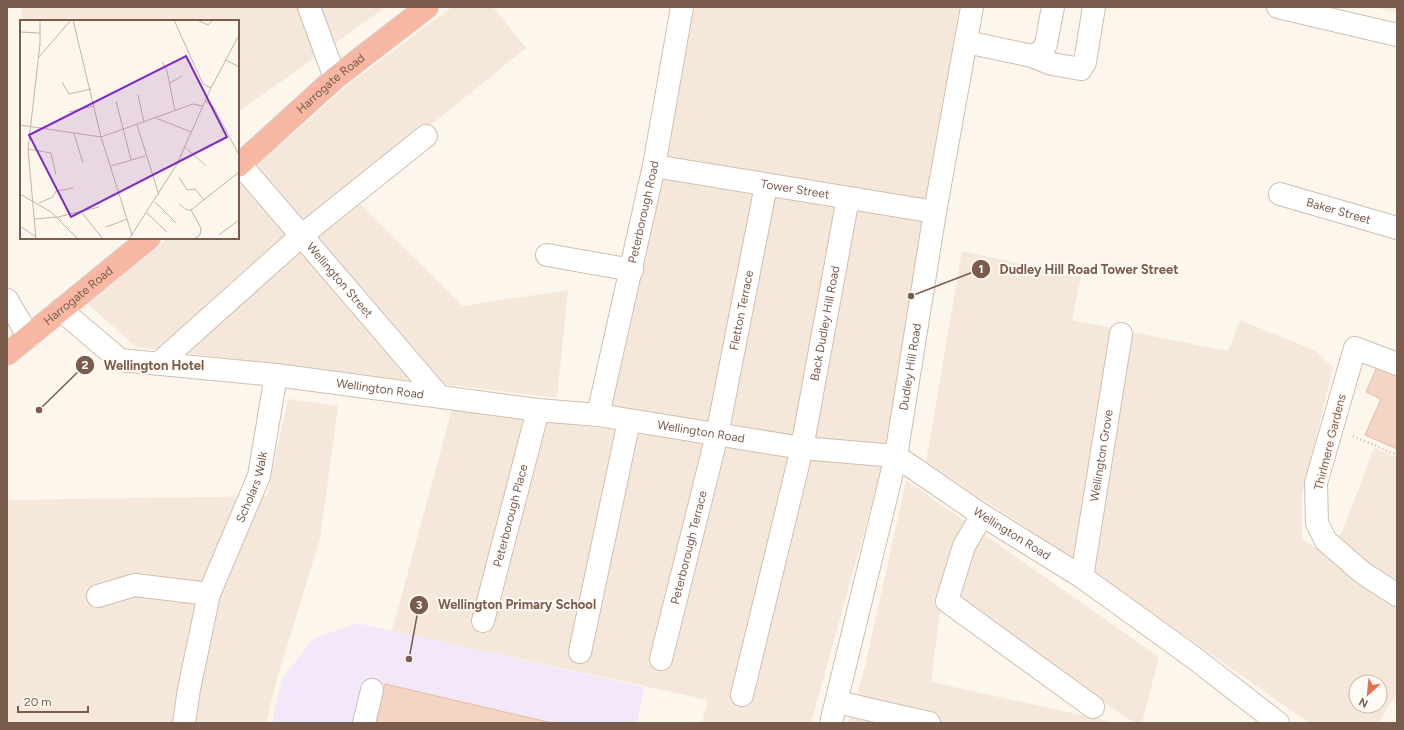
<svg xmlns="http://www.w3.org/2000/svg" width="1404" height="730" font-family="Figtree,sans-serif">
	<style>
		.residential { fill: #f5e8da; fill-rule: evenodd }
		.education { fill: #f3e8fa }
		.building { fill: #f3d5c3; stroke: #e6bba3 }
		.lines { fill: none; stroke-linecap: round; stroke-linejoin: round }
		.minor-casing { stroke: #d1beb0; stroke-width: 24 }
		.highway-casing { stroke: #dad1cd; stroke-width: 24 }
		.path { stroke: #d9b8a5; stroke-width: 2.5; stroke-dasharray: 1 3; stroke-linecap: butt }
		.minor { stroke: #fff; stroke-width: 22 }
		.highway { stroke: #f7b7a3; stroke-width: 22 }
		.labels { text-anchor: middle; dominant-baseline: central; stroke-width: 4; stroke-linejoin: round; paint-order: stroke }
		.street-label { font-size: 12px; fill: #7a5c4d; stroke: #fffaf3 }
		.inset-road { fill: none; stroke: #c5b3a7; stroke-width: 1 }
		.view { fill: #7b2cbf; fill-opacity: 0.15; stroke: #7b2cbf; stroke-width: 2 }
		.inset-edge { fill: none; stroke: #7a5c4d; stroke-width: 2 }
		.leader { fill: none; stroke: #7a5c4d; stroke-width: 1.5 }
		.callout-dot { fill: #7a5c4d; stroke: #fffaf3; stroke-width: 1.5 }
		.mark-label { font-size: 12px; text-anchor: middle; font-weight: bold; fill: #fff }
		.callout-label { font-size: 13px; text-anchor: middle; font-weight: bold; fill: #7a5c4d; stroke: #fffaf3; stroke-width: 4; stroke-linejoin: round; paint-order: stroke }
	</style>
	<rect width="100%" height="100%" fill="#fdf6ec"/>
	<path class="residential" d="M21,7H386L238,112V21H22Z
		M452,7H493L526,48L348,192L463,306L568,290L557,398L136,347L88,304L168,238H238V180L290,136L349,84Z
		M689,7H959L888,448L609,409Z
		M1372,7H1397V12Z
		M962,251L1081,277L1072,320L1228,351L1240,320L1314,350L1333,367L1302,495V539L1322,552L1335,541L1342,532L1374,448L1397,458V693L1378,723H1309L1103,578L926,462ZM1356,682H1380V706H1356Z
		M288,399L338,406L320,539L276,682L266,723H7V500L267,496Z
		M452,409L883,464L811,723H702L708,700L392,631Z
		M906,480L1159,657L1142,723H1134L943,590L931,682L1117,723H848L865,667Z"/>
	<path class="education" d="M357,623L644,687L637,723H272L282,679L313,639Z"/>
	<path class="building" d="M1377,367L1397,375V449L1365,435L1381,399L1366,392Z
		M385,684L552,723H376Z"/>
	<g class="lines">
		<defs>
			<g id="minor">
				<path d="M309,7L335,78"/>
				<path d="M1278,7L1397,35"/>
				<path d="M966,42L1032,56L1052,64L1081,69L1085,62L1094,7"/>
				<path d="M1032,56L1042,51L1046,44L1053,7"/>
				<path id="s1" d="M240,164L439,396"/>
				<path id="s2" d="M654,166L935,212"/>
				<path id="s3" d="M1280,194L1397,228"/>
				<path d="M547,255L632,270"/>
				<path d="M7,300L29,337"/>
				<path id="s4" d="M61,310L120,360L276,375L538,410L598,415L802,448L896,456L982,515L1082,577L1193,657L1278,723"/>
				<path d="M158,364L301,236L426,136"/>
				<path d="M1397,364L1355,348L1316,483L1317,523L1326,541L1363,573L1397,595"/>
				<path id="s5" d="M598,415L654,166L682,7"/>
				<path d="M982,515L964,546L947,601L1093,707"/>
				<path id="s6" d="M1082,577L1121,334"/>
				<path d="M98,596L135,585L209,594"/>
				<path id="s7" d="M483,621L538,410"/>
				<path d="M580,652L629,421"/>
				<path id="s8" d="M661,659L717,435L766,185"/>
				<path id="s9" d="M742,695L802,448L848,198"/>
				<path d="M837,702L929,723"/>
				<path id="s10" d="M184,723L189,689L209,594L259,476L276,375"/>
				<path d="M364,723L372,690"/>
				<path id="s11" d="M831,723L896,456L935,212L972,7"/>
			</g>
			<g id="highway">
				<path id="s12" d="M238,166L335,78L427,7"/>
				<path id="s13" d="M7,354L149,238"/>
			</g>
		</defs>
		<use href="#minor" class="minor-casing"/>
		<use href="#highway" class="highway-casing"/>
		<path class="path" d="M1353,436L1397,455"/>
		<use href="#minor" class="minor"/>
		<use href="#highway" class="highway"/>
	</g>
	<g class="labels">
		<g class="street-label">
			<text stroke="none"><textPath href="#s12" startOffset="124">Harrogate Road</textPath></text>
			<text stroke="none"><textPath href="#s2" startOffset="143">Tower Street</textPath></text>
			<text stroke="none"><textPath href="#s3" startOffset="61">Baker Street</textPath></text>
			<text stroke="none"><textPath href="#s5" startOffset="208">Peterborough Road</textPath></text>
			<text stroke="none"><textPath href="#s1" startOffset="153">Wellington Street</textPath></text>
			<text stroke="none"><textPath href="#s13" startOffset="92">Harrogate Road</textPath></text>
			<text stroke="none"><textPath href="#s8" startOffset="358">Fletton Terrace</textPath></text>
			<text stroke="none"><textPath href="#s9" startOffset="381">Back Dudley Hill Road</textPath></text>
			<text stroke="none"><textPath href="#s11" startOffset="365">Dudley Hill Road</textPath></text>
			<text stroke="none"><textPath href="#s4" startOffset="339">Wellington Road</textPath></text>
			<text stroke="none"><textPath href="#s4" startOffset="663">Wellington Road</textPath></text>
			<text transform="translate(1330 442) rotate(-76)">Thirlmere Gardens</text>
			<text stroke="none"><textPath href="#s6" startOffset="123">Wellington Grove</textPath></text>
			<text stroke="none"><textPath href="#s10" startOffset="247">Scholars Walk</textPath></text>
			<text stroke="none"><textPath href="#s7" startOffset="109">Peterborough Place</textPath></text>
			<text stroke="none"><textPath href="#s4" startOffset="999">Wellington Road</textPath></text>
			<text stroke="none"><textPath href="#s8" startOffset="115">Peterborough Terrace</textPath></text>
		</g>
	</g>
	<g transform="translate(20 20)">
		<rect width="219" height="219" fill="#fdf6ec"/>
		<path class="inset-road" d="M53,0L81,117L112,215M154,0L183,64L191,68M177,0L188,5L193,0M0,12L20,13M18,38L51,0M206,40L219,47M142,42L147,51L155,91M42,62L49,74L71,69M150,63L162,56M118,75L124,102M96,81L111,140M185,81L193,86L219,135M49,92L74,86M136,98L171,112M0,105L81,117L173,84L183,86M117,105L139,175M54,114L63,143M165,127L186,146M8,129L31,133L36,155M91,146L125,136M159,157L167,170L175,169L184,180M0,174L31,192L58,219M135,182L156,203M19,183L33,177L36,171L53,168M159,184L167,190H171L219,152M171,190L181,208L180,215L174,219M62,193L83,219M127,193L147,212M14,199L38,197L79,187M0,206L16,217M86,207L107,199M199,215L219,200M16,219L8,129L20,24V0M109,219L157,144L191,68L219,15"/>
		<path class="view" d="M166,36L207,117L51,197L9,115Z"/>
		<rect width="219" height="219" class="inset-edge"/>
	</g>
	<path class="leader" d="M911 296L981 269M39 410L85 365M409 659L419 605"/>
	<g class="callout-dot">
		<circle cx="911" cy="296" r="4"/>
		<circle cx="39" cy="410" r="4"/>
		<circle cx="409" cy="659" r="4"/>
		<circle cx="981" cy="269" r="10"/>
		<circle cx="85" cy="365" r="10"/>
		<circle cx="419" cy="605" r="10"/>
	</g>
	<g class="mark-label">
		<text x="981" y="273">1</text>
		<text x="85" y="369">2</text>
		<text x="419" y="609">3</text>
	</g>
	<g class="callout-label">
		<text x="1089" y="274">Dudley Hill Road Tower Street</text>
		<text x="154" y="370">Wellington Hotel</text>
		<text x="517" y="609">Wellington Primary School</text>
	</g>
	<rect width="1404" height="730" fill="none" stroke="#7a5c4d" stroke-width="16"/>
	<g transform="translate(1368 694) rotate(207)"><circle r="19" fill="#fffaf3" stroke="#cabbb1"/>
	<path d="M0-3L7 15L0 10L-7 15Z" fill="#e76f51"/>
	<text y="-6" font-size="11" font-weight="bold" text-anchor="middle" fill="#7a5c4d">N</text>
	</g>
	<path d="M18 706v6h70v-6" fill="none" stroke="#7a5c4d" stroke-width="2"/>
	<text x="24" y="706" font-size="12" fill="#7a5c4d" stroke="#fffaf3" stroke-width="3" paint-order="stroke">20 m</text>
</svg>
